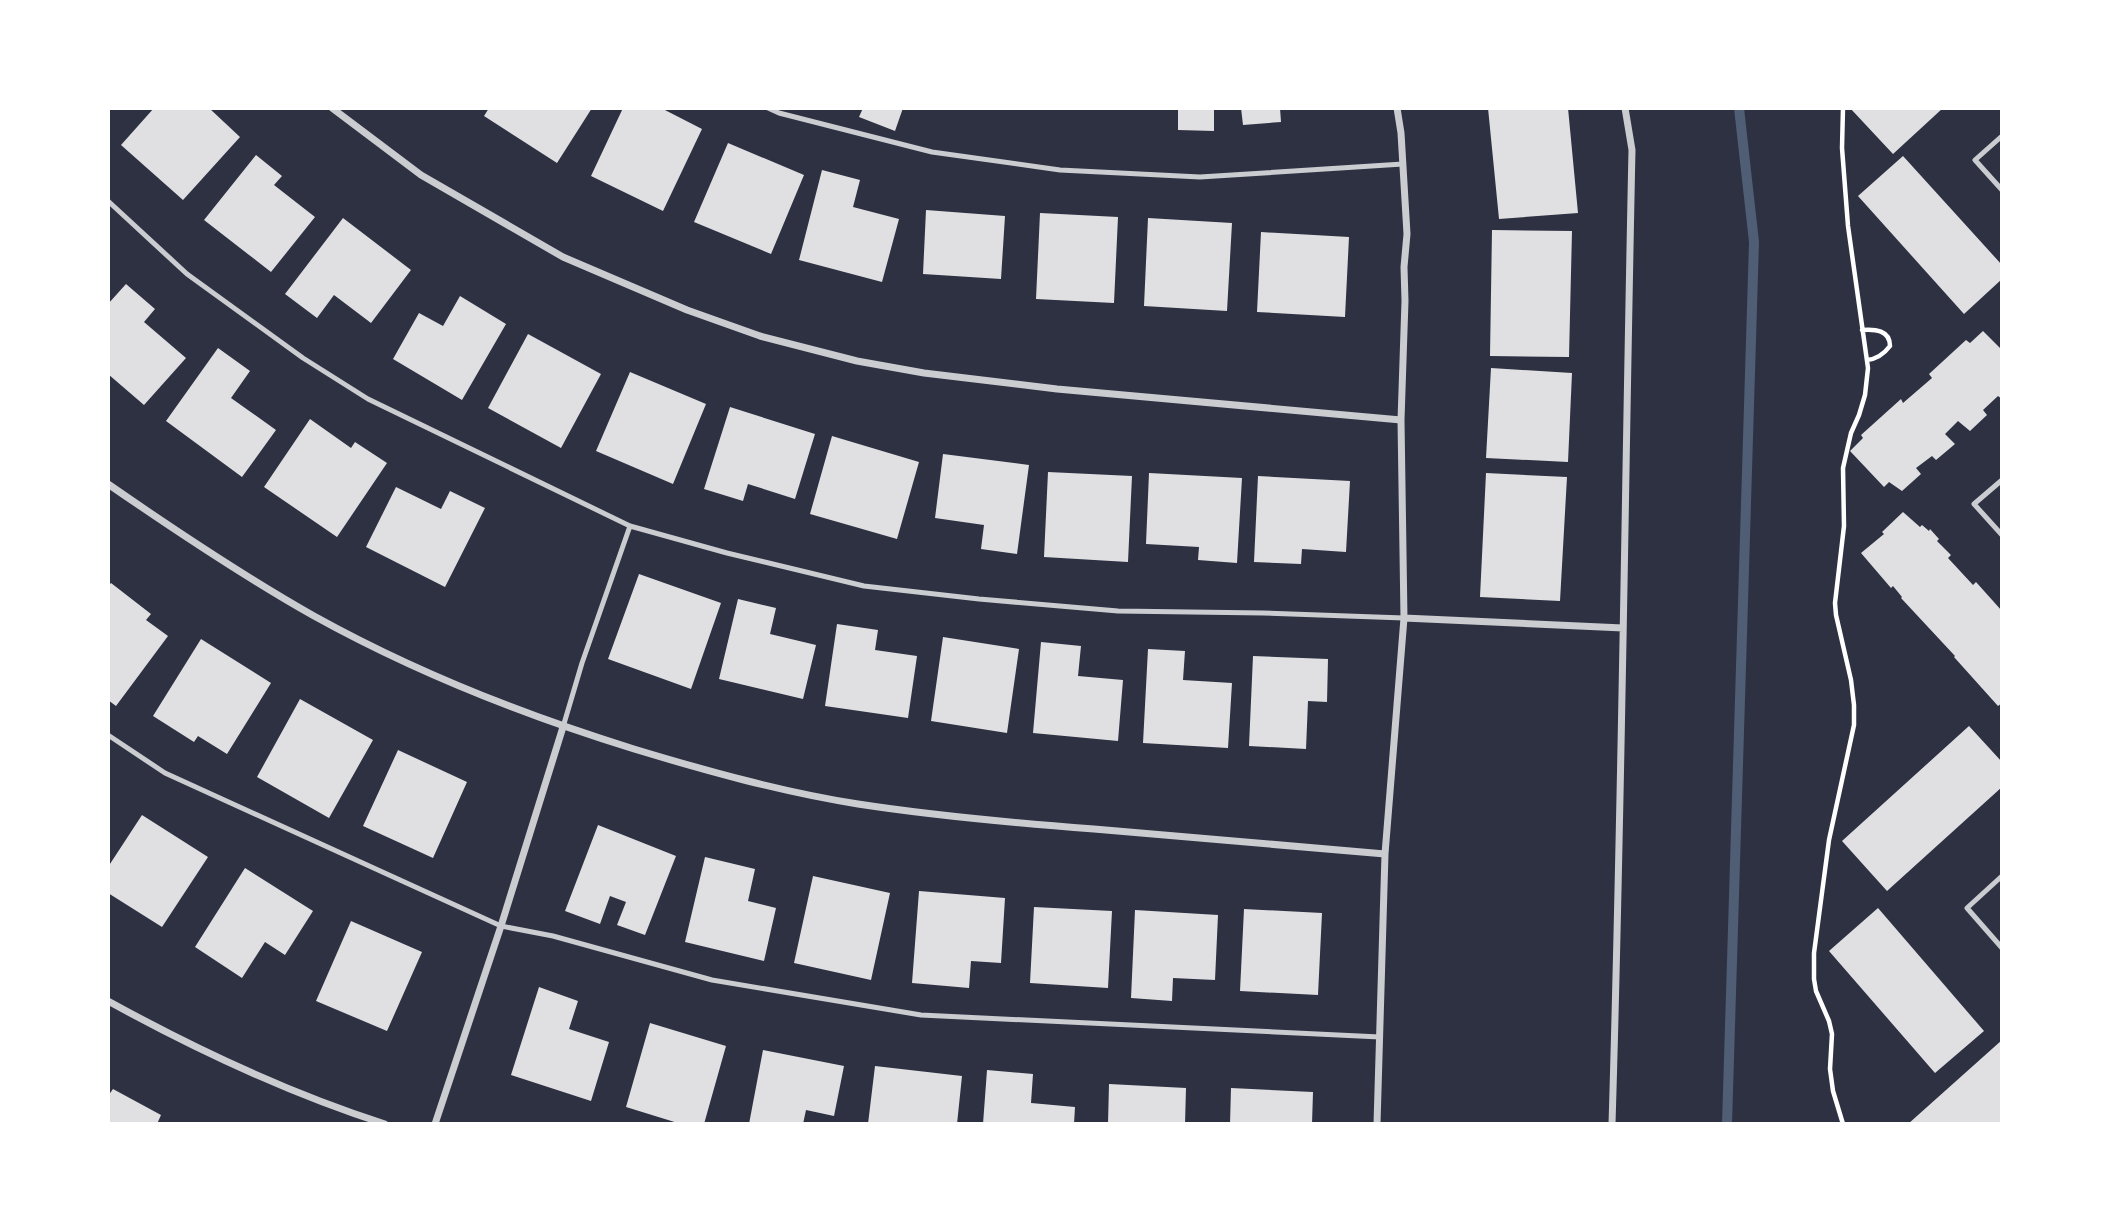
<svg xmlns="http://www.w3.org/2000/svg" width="2110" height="1232" font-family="'Source Serif 4',serif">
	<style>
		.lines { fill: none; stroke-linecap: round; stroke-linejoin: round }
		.stream { stroke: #4f5d75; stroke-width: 10 }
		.building { fill: #e0e0e3 }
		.path { stroke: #fff; stroke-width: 4.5 }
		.service { stroke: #caccd0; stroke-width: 5 }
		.minor { stroke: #caccd0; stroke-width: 7 }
	</style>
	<rect width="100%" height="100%" fill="#2d3142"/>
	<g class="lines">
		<path class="stream" d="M1727,1124L1754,242L1739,108"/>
	</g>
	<path class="building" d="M154,108H209L240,137L183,200L121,145Z
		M489,108H592L557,163L484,116Z
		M623,108H661L702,129L663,211L591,176Z
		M863,108H903L895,131L859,117Z
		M1178,108H1214V131L1178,130Z
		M1241,108H1280L1281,122L1243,125Z
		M1488,108H1568L1578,213L1499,219Z
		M1850,108H1943L1893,154Z
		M728,143L804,175L771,254L694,222Z
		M256,155L282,176L274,185L315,217L271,272L204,220Z
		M1903,156L2002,265V279L1964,314L1858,196Z
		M822,170L860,180L853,207L899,219L882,282L799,260Z
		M926,210L1005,216L1001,279L923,274Z
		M1040,213L1118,217L1114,303L1036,299Z
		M343,218L411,270L371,323L334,295L317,318L285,294Z
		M1148,218L1232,223L1227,311L1144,306Z
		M1492,230L1572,231L1569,357L1490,356Z
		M1261,232L1349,237L1345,317L1257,312Z
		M126,284L155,309L144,322L186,358L144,405L108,374V304Z
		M460,296L506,324L462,400L393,359L419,313L443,326Z
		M1983,331L2002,350V399L1998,396L1983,410L1987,415L1970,431L1958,421L1945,434L1955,444L1936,460L1932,456L1916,468L1921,474L1902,491L1889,482L1884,487L1850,451L1863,438L1861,435L1901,399L1903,403L1932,378L1929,374L1966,340L1970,343Z
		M528,334L601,374L561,448L488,408Z
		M218,348L250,371L231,398L276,430L242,477L166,421Z
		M1491,368L1572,373L1568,462L1486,458Z
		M630,372L706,404L673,484L596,451Z
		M730,407L815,434L795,499L748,484L743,501L704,489Z
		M310,419L351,448L355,442L387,463L337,537L264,487Z
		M832,436L919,462L897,539L810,514Z
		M943,454L1029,465L1017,554L981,549L984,525L935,518Z
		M1048,472L1132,476L1128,562L1044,557Z
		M1149,473L1242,478L1237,563L1198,560L1199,547L1146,544Z
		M1486,473L1567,477L1560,601L1480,597Z
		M1258,476L1350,481L1346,552L1302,549L1301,564L1254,562Z
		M396,487L441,509L450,491L485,508L445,587L366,547Z
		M1903,512L1920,527L1922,525L1929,531L1930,529L1939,539L1937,541L1951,555L1948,558L1973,585L1976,582L2002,611V703L1998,706L1954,657L1955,656L1901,598L1902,597L1893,586L1891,588L1861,553L1884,534L1882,532Z
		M639,574L721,603L691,689L608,659Z
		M111,583L151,614L146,620L168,636L116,706L108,700V586Z
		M738,599L776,608L770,634L816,645L803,699L719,679Z
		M837,624L878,630L875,650L917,656L908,718L825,706Z
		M943,637L1019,649L1007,733L931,721Z
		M201,639L271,683L227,754L198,736L194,742L153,716Z
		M1041,642L1081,646L1078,676L1123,680L1118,741L1033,733Z
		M1148,649L1185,651L1183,680L1232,683L1228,748L1143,743Z
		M1253,656L1328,659L1327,702L1308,701L1306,749L1249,746Z
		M300,699L373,740L329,818L257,777Z
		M1969,726L2002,762V787L1887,891L1842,841Z
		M398,750L467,782L433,858L363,826Z
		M142,815L208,857L162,927L108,893V867Z
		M598,825L676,856L645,935L617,925L626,902L610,896L600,924L565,911Z
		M705,857L755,869L748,901L776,908L764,961L685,942Z
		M245,868L313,911L285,955L265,942L242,978L195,947Z
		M813,876L890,893L871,980L794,963Z
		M919,891L1005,898L1001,963L971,961L969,988L912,983Z
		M1034,907L1112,911L1108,988L1030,983Z
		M1878,908L1984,1031L1935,1073L1829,951Z
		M1244,909L1322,913L1318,995L1240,991Z
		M1135,910L1218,915L1215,980L1173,978L1172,1001L1131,998Z
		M351,921L422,952L387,1031L316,1001Z
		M539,987L578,1001L569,1029L609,1042L591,1101L511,1075Z
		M650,1023L726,1046L704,1124H681L626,1107Z
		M2002,1040V1121L1999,1124H1908Z
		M763,1050L844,1066L834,1116L806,1110L803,1124H749Z
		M875,1066L962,1076L957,1124H868Z
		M987,1070L1033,1074L1031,1103L1075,1107L1074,1124H983Z
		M1109,1084L1186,1088L1185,1124H1108Z
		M1231,1088L1313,1092L1312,1124H1230Z
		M113,1089L161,1115L157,1124H108V1096Z"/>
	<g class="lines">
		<path class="path" d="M1862,330C1875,329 1890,330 1890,346C1884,354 1877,359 1867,360
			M1843,1124L1833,1091L1830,1069L1832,1034L1829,1021L1816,991L1814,979V953L1829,840L1854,725V705L1851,680L1836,615L1835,603L1844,526L1843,468L1851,433L1859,415L1865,395L1868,368L1848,226L1842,148L1843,108"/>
		<path class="service" d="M768,108L779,113L932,152L1060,170L1200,177L1403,164
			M2002,136L1975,160L2002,190
			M108,201L187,274L303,358L368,399L630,526L727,553L864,586L979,599L1118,611L1263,613L1404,618
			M2002,480L1974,504L2002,535
			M563,727L582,663L630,526
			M108,735L165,773L501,926L553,936L712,980L921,1015L1380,1037
			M2002,876L1967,908L2002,948"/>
		<path class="minor" d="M332,108L421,175L563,257L687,310L760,336L857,361L924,373L1057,389L1401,420
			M108,484C176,531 243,576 314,616C415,672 524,715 634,749C707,771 782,792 858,804C936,816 1015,823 1094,829C1191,838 1288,846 1385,854
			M1404,618L1623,628
			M108,1001C197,1050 288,1093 385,1124
			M435,1124L501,926L563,727
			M1377,1124L1385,854L1404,618L1401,420L1405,301L1404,267L1407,234L1401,133L1397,108
			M1612,1124C1622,799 1625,475 1632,150L1625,108"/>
	</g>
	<rect width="2110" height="1232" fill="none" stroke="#ffffff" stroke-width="220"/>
</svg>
